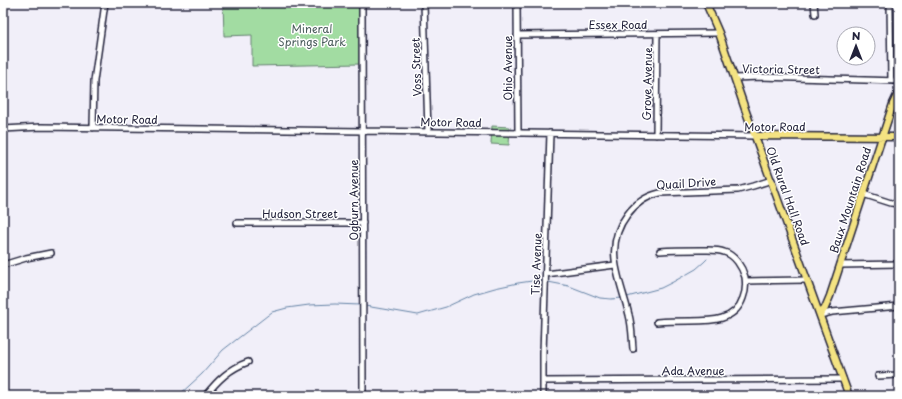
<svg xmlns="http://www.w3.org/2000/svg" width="902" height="399" font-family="'Playpen Sans',sans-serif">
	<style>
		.green { fill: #a2dca2; stroke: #627f6e }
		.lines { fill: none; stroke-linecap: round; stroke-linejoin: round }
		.stream { stroke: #6382a5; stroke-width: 1 }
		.minor-casing { stroke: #22223b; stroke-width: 8 }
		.major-casing { stroke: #22223b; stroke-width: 9 }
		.minor { stroke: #fff; stroke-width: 5 }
		.major { stroke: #f4e382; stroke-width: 6 }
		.labels { text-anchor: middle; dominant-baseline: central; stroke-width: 3; stroke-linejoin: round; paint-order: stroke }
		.street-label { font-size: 11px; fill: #22223b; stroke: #fff }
		.park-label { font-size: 11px; fill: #485a5a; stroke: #fff }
	</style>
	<rect width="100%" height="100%" fill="#f1eff9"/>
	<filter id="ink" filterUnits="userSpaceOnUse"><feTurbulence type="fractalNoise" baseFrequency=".025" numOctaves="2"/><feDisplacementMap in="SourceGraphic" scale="8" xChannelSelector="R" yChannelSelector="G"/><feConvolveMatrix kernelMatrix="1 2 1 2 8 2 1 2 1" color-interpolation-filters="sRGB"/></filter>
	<g filter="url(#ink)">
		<path class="green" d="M223,3H361V64L252,66V35L224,36Z
			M492,126L510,127L509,145L491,144Z"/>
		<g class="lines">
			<path class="stream" d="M548,282L569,286L600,298L611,299L622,298
				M627,297L661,288L673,282L696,269L704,262L707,259
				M365,306L418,315L446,307L474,294L495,288L518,283L532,281H543
				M178,396L202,374L223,350L272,312L287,308L309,305L335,304L360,305"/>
			<defs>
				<path id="minor" d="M362,3L363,396
					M424,3L428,131
					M517,3L518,133
					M814,3L815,14
					M890,3L891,81
					M517,35L719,33
					M735,78L760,77L899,81
					M893,104H899
					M93,128L94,81L105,3
					M3,129L41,127L756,136
					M656,135L657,34
					M863,194L891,203L899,204
					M237,223H363
					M3,265L26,258L51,253
					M840,265L899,264
					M546,274L615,265
					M746,281L807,280
					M820,315L832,312L899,306
					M657,322C668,321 680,321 691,321C712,321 735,321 743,298C746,291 746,284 745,277C742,267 735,255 724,252C717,249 707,250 700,250C686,250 673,250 660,251
					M633,349C632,338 632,326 629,315C621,281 602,248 627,215C635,204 647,196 660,193L738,190L753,186L772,180
					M878,376L899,375
					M543,381L843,379
					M205,396C218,380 229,369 248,362
					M543,396V353L550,133"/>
				<path id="major" d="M706,3L719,33L745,109L849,396
					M756,136L899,137
					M820,315L825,308L830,296L893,104L899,91"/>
			</defs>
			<use href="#minor" class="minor-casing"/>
			<use href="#major" class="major-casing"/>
			<use href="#minor" class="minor"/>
			<use href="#major" class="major"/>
		</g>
	</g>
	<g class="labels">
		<g class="street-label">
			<text x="618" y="24">Essex Road</text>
			<text transform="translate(416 67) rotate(-92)">Voss Street</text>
			<text transform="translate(507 68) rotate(-90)">Ohio Avenue</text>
			<text transform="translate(781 69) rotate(1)">Victoria Street</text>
			<text transform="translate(647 84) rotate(-89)">Grove Avenue</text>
			<text transform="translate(127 119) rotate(1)">Motor Road</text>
			<text transform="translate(451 122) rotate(1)">Motor Road</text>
			<text x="775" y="126">Motor Road</text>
			<text transform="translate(686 183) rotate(-4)">Quail Drive</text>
			<text transform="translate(788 196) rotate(70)">Old Rural Hall Road</text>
			<text transform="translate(353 200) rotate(-90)">Ogburn Avenue</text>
			<text transform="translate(850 200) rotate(-72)">Baux Mountain Road</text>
			<text x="300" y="213">Hudson Street</text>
			<text transform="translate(536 264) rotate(-88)">Tise Avenue</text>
			<text x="693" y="370">Ada Avenue</text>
		</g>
		<g class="park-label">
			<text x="312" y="28">Mineral<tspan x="312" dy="13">Springs Park</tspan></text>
		</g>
	</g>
	<rect width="902" height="399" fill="none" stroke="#fff" stroke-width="16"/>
	<rect x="8" y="8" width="886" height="383" fill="none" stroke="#22223b" stroke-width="1.5" filter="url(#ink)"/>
	<g transform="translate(856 46)"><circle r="19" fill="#ffffff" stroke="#a7a7b1"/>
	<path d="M0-3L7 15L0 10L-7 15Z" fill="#22223b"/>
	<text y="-6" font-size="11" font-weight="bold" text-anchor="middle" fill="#22223b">N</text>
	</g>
</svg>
